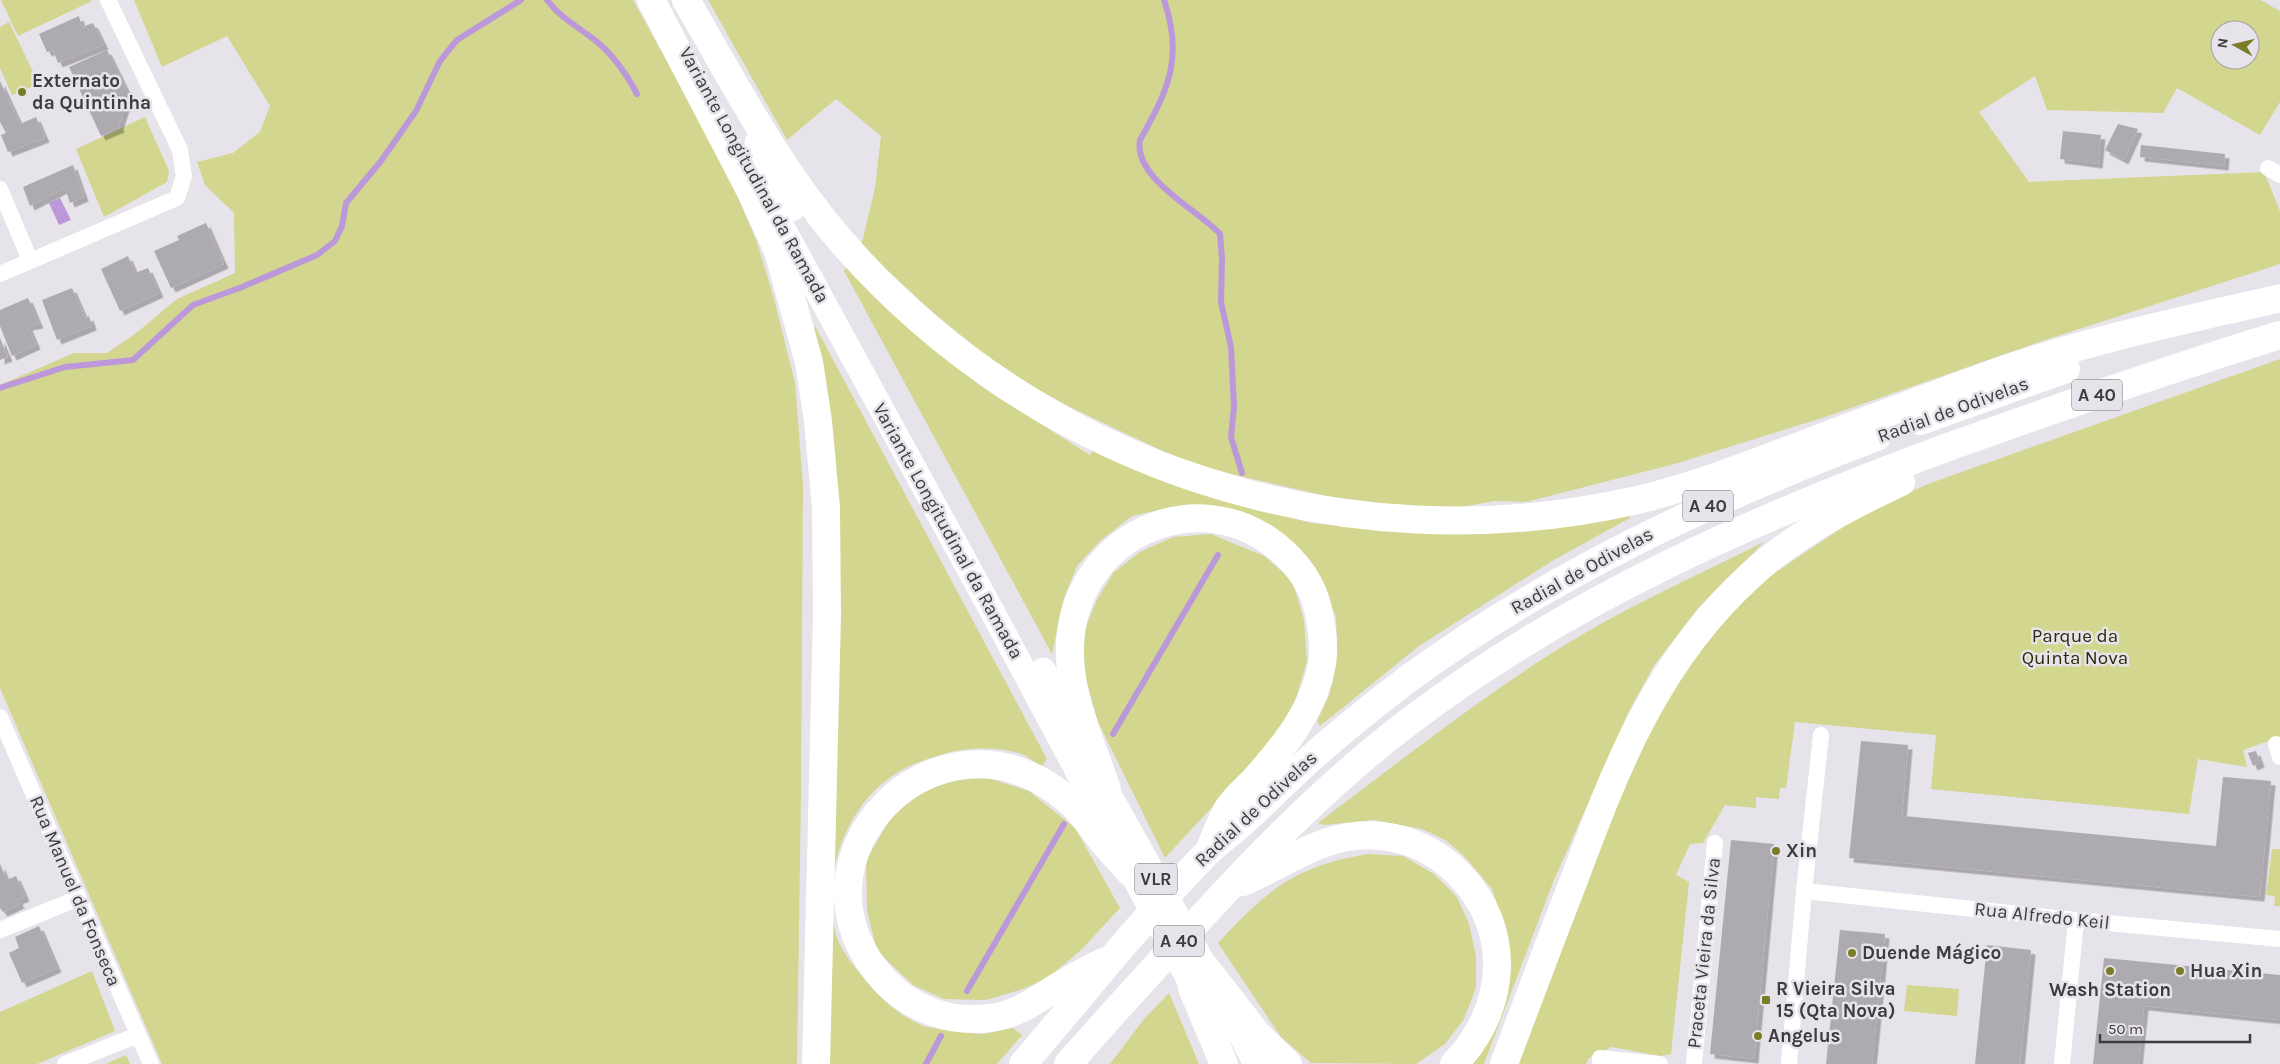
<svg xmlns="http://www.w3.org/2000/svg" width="2280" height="1064" font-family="Karla,sans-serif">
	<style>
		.green { fill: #d2d68e; fill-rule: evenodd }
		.water { fill: #bc98da }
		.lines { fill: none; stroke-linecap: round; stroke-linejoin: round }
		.stream { stroke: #bc98da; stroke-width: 6 }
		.building { fill: #adaab0; filter: url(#shadow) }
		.street { stroke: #fff; stroke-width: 16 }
		.primary { stroke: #fff; stroke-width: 25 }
		.highway { stroke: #fff; stroke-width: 28 }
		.poi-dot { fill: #7b7d26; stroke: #e7e3ea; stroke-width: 2 }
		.labels { text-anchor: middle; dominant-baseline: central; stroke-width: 5; stroke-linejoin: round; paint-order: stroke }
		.shield { fill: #e7e3ea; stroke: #706e72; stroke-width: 1 }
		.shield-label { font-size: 18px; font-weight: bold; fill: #3d3c3e }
		.poi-label { font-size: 19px; font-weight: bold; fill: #3d3c3e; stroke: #e7e3ea; text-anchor: start }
		.street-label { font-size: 19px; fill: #3d3c3e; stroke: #e7e3ea }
		.park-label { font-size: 19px; fill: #2b2c0a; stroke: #e7e3ea }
	</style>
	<defs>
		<filter id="shadow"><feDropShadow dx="4.5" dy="4.5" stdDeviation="0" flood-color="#0004"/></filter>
	</defs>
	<rect width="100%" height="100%" fill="#e7e3ea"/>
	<path class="green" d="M1,0H91L92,1L18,36Z
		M134,0H633L723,163L757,242L774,299L795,383L803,485L801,789L797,1064H162L0,688V385L74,353H107L135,334L177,299L235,273L234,213L205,185L197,162L233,153L260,132L270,106L227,36L162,67Z
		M708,0H2260L2280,11V102L2260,135L2177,88L2163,113L2047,110L2035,76L1979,112L2029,182L2264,172L2280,211V264L2045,340L1828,416L1678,463L1526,502L1495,501L1461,507L1402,506L1326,496L1222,472L1175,457L1070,407L1006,372L936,315L861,246L875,188L881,136L836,99L787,140ZM2220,30H2250V60H2220Z
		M9,22L39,84L12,95L0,68V27Z
		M145,117L169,171L167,182L104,217L76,149Z
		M847,266L925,342L985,389L1090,455L1093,451L1185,489L1311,523L1398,531L1469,533L1583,523L1627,514L1630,518L1552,561L1419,646L1320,726L1317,721L1329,696L1334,676L1337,643L1336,617L1322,585L1198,507L1168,508L1132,516L1100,541L1077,566L1064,598L1052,654L844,271Z
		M815,326L1047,759L1041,767C1037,764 1031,759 1026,756C1005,746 966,747 944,754C927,759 910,764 895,774C844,807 821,877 836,935C840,949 853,965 862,976C877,996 899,1016 923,1026C928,1028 977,1034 983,1034C993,1033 1003,1029 1013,1028L1022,1035L997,1064H824L813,330Z
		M2280,359V737L2243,750L2247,767L2198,759L2189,814L1931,789L1936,735L1795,722L1786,788H1780L1779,799L1756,797V808L1725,805L1703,843L1690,844L1676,875L1689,882L1671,1054L1660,1056L1612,1047L1589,1058L1586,1064H1516L1620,787L1656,716L1686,669L1727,613L1773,574L1861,515L1928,484Z
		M1211,534L1264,556L1292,580L1304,620L1307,661L1295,702L1274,740L1165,858L1098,722L1085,676L1083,649L1085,629L1096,602L1113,573L1140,552L1173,537Z
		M1764,542L1698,608L1653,667L1628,713L1554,880L1484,1064H1467L1498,1018L1508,986L1510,958L1500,914L1492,889L1465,857L1447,841L1422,829L1374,820L1324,825L1318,823C1396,764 1472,704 1555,651C1621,609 1694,577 1764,542Z
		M988,778L1029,791L1075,828L1120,908L1082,949L1048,978L1020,990L986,1000L944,999L913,985L877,951L867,911L866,860L891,818L914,794L957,779Z
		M2272,849H2280V906H2274L2275,896L2266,895Z
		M1368,854L1403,856L1434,874L1457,897L1469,924L1476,956V988L1464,1019L1445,1044L1416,1064L1311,1063L1281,1037L1218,943C1267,890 1295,866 1368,854Z
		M92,971L115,1031L37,1064H0V1012Z
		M1907,985L1959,989L1957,1016L1904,1011Z
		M1169,993L1199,1064H1110L1144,1019Z
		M126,1055L130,1064H106Z"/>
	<path class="water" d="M60,198L71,220L59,225L49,203Z"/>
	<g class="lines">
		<path class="stream" d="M547,0C559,16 572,23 588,35C610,50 625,71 637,94
			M1164,0C1184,58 1168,90 1140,140C1133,178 1198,210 1220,234L1222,259L1221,302L1231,347L1234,407L1231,437L1242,473
			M0,388L65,367L133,360L193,305L242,287L317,255L335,241L342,226L346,203L381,161L416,111L440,61L457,40L521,0
			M1113,734L1218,555
			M967,991L1064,824
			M926,1064L941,1036"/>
	</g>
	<path class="building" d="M79,16L82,27L93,23L104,45L58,63L53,50L47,52L39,34Z
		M107,50L129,95L119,125L120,128L101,136L69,67Z
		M0,81L20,124L36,117L45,138L8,152L1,135L6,133L0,122Z
		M2118,124L2138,129L2124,160L2105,150Z
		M2063,131L2101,135L2098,164L2060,159Z
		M2141,145L2225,154L2224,166L2140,157Z
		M73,165L84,197L70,203L65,188L30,206L23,187Z
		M206,223L224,264L171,288L154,251L179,240L177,236Z
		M128,256L135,273L148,268L159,293L120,311L101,269Z
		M72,288L85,318L89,316L92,326L57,340L42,300Z
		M28,298L39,324L28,326L36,345L12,356L0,326V310Z
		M0,338L8,357L0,360Z
		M1861,741L1908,745L1902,816L1915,817L2216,846L2223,777L2271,781L2260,897L1849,858Z
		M2256,751L2260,763L2253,766L2248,753Z
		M1731,840L1774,844L1754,1059L1710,1054Z
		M0,864L7,880L16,876L25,897L18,900L20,904L3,912L0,908Z
		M39,926L57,968L22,983L9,953L19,948L15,937Z
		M1840,930L1885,934L1872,1064H1826Z
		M1987,945L2031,950L2020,1064H1975Z
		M2104,958L2280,975V1020L2144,1006L2138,1064H2093Z"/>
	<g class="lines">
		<path class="street" d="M2268,168L2280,175
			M0,189L30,260
			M0,274L177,198L184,176L180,150L108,0
			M0,717L151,1064
			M2276,744L2280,757
			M1804,891L2076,920L2280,939
			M0,930L79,898
			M65,1064L138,1035
			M1600,1064V1058L1660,1064
			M1694,1064L1715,843
			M1789,1064L1804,891L1821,735
			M2062,1064L2076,920"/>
		<path class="primary" d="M757,143L792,209
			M762,190L993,613L1203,1006
			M1043,670L1081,740
			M1110,796L1206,968L1256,1064"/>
		<path class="highway" d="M651,0L752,194L778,251L809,362L818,421L826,508L827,615L816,1064
			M686,0C734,83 778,168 841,241C1037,467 1345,567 1637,500C1700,485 1760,461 1820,438C1881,415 1942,392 2003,370C2093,339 2187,320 2280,298
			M1920,421L2066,369
			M1107,790C1092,743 1068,696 1070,646C1073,541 1190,480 1275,545C1296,562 1312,583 1318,609C1322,627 1325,646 1322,664C1314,709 1286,744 1256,778C1247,788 1234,798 1227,810C1221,821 1216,834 1211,846
			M1243,882C1290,862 1326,830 1381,836C1411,839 1438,853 1458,873C1514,929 1507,1010 1454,1064
			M1103,962C1087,970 1072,978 1057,987C1035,1001 1015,1016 989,1018C951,1023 913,1010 886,982C772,862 938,689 1068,800C1081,811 1090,825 1100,838C1109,850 1120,861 1130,872
			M1206,968L1257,1034L1288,1064
			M1192,988L1224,1064
			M1023,1064C1084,993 1142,919 1208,852C1218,842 1230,834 1241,824C1261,806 1280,787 1300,768C1334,737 1371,707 1408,679C1552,574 1712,499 1877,437
			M1068,1064C1119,1006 1171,949 1224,893C1282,831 1342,772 1410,721C1573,597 1760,516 1951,446C2060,407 2169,369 2280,335
			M1504,1064C1527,1003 1550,941 1574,880C1617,765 1657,660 1751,575C1794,535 1848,507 1901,482"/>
	</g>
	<g class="poi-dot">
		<circle cx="22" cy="92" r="5"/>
		<circle cx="1776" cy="851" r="5"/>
		<circle cx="1852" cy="953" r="5"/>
		<circle cx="2110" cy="971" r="5"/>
		<circle cx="2180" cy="971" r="5"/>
		<rect x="1761" y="995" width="10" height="10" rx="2.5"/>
		<circle cx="1758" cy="1036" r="5"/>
	</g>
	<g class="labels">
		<g class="shield">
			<rect x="2072" y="379.5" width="50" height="31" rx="4"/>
			<rect x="1683" y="490.5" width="50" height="31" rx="4"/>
			<rect x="1135" y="863.5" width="42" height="31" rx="4"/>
			<rect x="1154" y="925.5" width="50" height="31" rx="4"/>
		</g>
		<g class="shield-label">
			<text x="2097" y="395">A 40</text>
			<text x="1708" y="506">A 40</text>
			<text x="1156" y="879">VLR</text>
			<text x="1179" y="941">A 40</text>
		</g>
		<g class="poi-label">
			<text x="32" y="81">Externato<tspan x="32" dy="22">da Quintinha</tspan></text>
			<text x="1786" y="851">Xin</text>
			<text x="1862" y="953">Duende Mágico</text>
			<text x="2190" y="971">Hua Xin</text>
			<text x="1776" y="989">R Vieira Silva<tspan x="1776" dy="22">15 (Qta Nova)</tspan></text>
			<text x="2110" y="990" text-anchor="middle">Wash Station</text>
			<text x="1768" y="1036">Angelus</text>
		</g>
		<g class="street-label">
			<text transform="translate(754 175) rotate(61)">Variante Longitudinal da Ramada</text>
			<text transform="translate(1953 410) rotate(-20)">Radial de Odivelas</text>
			<text transform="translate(948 531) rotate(61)">Variante Longitudinal da Ramada</text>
			<text transform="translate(1582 571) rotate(-29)">Radial de Odivelas</text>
			<text transform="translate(1256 809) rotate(-43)">Radial de Odivelas</text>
			<text transform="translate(75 891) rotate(67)">Rua Manuel da Fonseca</text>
			<text transform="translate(2042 916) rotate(6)">Rua Alfredo Keil</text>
			<text transform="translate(1704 953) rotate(-84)">Praceta Vieira da Silva</text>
		</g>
		<g class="park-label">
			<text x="2075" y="636">Parque da<tspan x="2075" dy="22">Quinta Nova</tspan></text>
		</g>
	</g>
	<g transform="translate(2235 45) rotate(278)"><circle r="24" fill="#e7e3ea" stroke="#a3a0a5"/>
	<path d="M0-4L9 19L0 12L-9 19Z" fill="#7b7d26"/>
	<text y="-8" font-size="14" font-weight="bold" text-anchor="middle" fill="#3d3c3e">N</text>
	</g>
	<path d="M2100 1034v8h150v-8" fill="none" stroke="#3d3c3e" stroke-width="2.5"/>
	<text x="2108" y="1034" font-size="15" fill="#3d3c3e" stroke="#e7e3ea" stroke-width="4" paint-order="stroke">50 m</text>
</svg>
